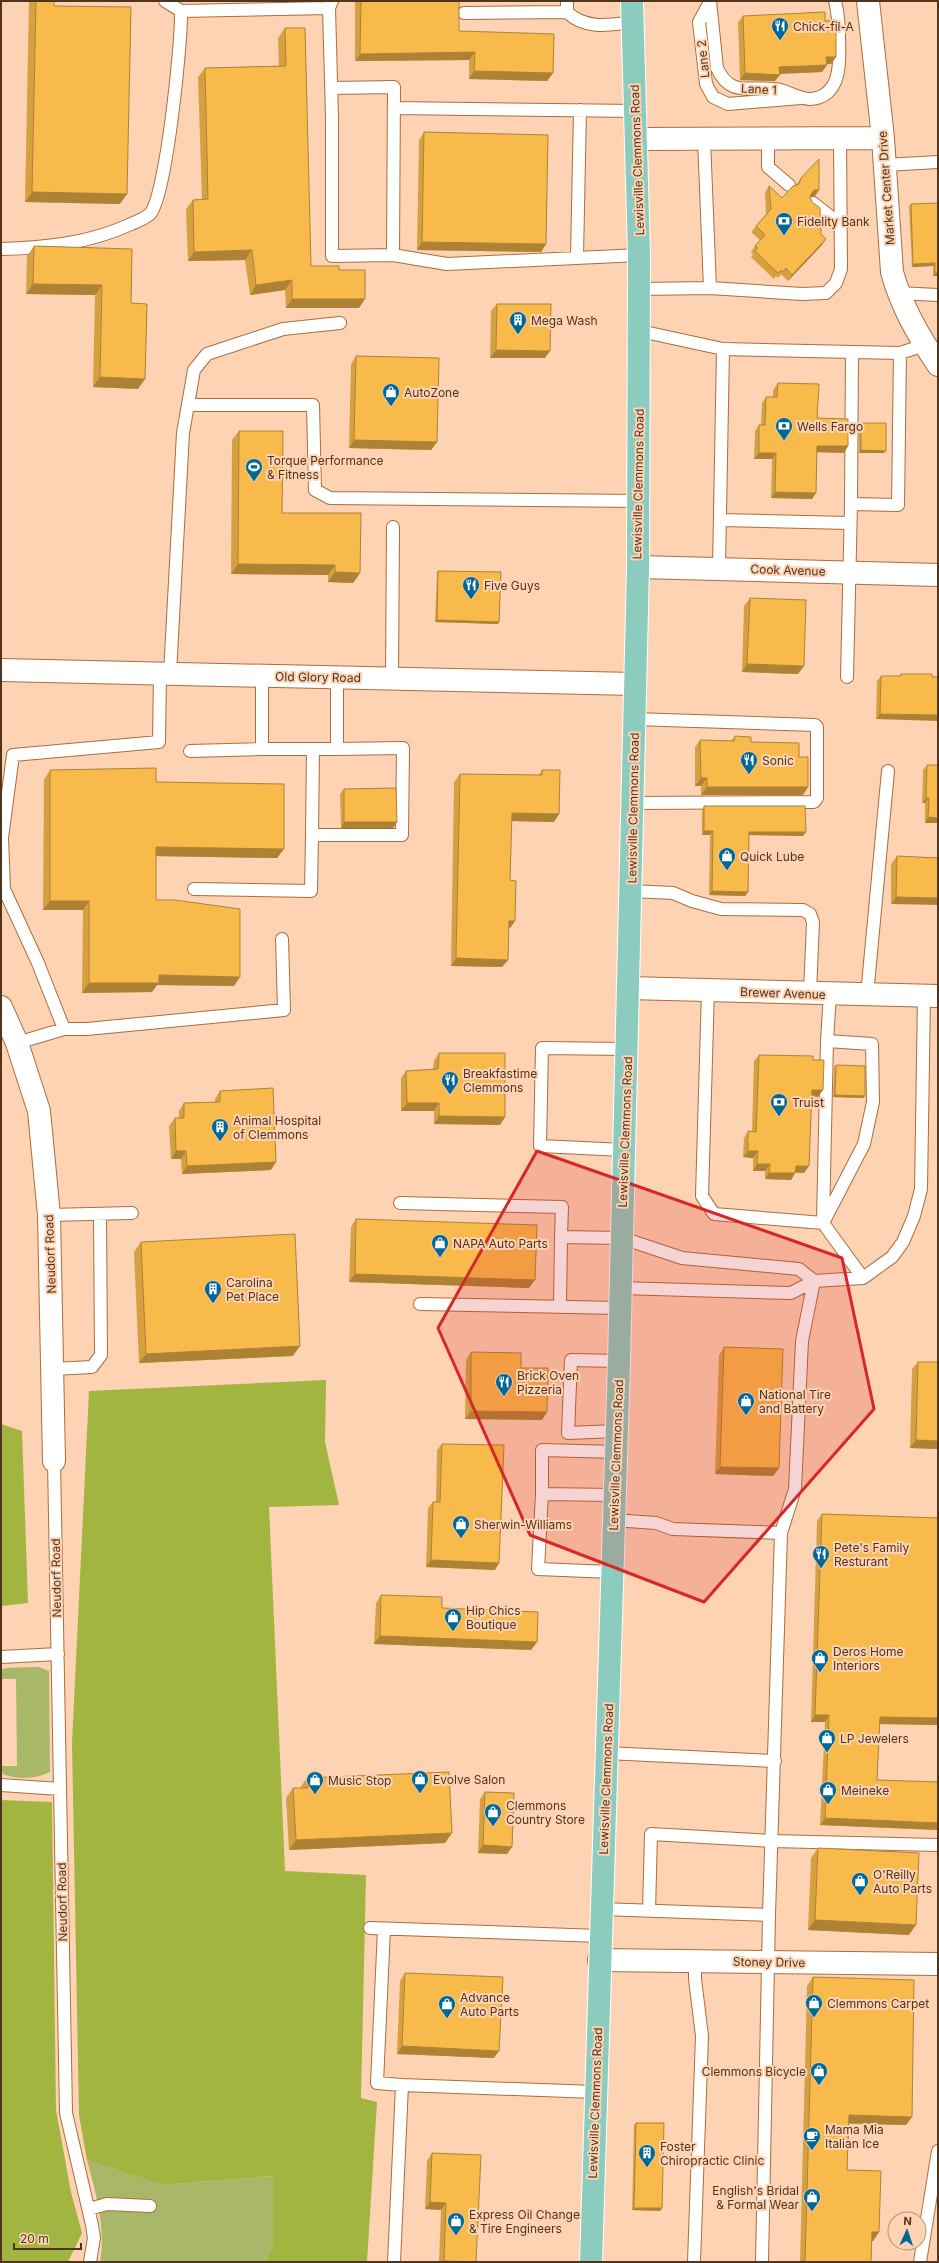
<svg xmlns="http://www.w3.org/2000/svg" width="939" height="2263" font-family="Inter,sans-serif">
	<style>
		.green { fill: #a9b868 }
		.forest { fill: #a2b540 }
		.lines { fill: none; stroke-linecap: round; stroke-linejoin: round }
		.lane-casing { stroke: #ac6d3a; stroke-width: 14 }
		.street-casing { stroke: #ac6d3a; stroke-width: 24 }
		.primary-casing { stroke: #fff; stroke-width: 24 }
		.lane { stroke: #fff; stroke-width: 12 }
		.street { stroke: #fff; stroke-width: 22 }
		.primary { stroke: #8bccbf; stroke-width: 22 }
		.wall { fill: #d6a041 }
		.shaded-wall { fill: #ae8235 }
		.building { fill: #f9ba4c; stroke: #ae8235 }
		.marked { fill: #d62828; fill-opacity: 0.2; stroke: #d62828; stroke-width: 3; stroke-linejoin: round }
		.labels { text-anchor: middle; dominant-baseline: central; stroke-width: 4; stroke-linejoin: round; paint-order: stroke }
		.poi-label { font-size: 12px; fill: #50341e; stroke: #fdd3b4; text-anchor: start }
		.street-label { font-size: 12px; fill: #50341e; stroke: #fdd3b4 }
	</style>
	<rect width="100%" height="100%" fill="#fdd3b4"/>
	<path class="green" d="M29,1667H39L49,1671L50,1772C37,1779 16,1780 3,1774L1,1766H17L16,1679H1V1670L6,1668Z
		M87,2160L162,2185L274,2176L273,2245L265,2262H100C106,2227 96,2194 87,2160Z"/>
	<path class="forest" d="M326,1380L325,1442L339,1505L269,1507L285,1871L366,1875L361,2098L377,2102L367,2262H265L273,2245V2176L162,2185L87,2160L79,2115L72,1743L89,1391Z
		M1,1424L22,1431L28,1603L1,1606Z
		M1,1800L52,1802L56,2110L71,2192L82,2233L68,2262H1Z"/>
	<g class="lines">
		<defs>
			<path id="lane" d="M567,1V12C585,30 610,25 633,22
				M710,1L717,68C730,97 749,86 775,89C786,90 798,99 810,99C842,97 840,61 839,38C839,25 838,13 835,1
				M709,4L699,22L706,84L713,97L728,104L801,98
				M181,11L329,8
				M464,13L567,12
				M331,88L394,87L393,255L332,256V117L329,8L332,1
				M394,108L636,111
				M704,139L710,288
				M768,139V167L789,185
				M885,165L938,162
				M813,203L840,224
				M1,249C46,248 90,243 131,224C136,222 145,218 150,214C166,197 182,41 181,11L165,1
				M393,255L447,264L639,255
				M577,257L580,110
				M640,289L710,288L802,294L826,293L836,283L841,269L840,138
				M897,293L938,295
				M640,331L723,349L900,353L925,345
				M188,405H313L315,490L330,498L638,501
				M851,504L852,352
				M721,520L850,523
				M719,568L723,349
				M170,674L183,433L194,370L207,354L283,329L340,323
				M262,676V749H337V678
				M847,677L851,504L898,505L900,353
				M392,679L393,527
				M190,751L262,749
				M633,803L814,802L817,798V727L815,725L634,719
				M312,835L313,749
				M194,889L311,891L312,835H402L403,748L337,749
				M631,891L673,893L692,901L721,909L803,910L810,914L813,922L810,993
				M708,990L702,1196L714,1214L823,1223L863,1278
				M867,995L888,771
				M64,1029L38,963L4,889L2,838L13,755L159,742L160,674
				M17,1043L64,1029H87L284,1010L282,939
				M624,1150L540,1146L542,1048L627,1049
				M400,1203L562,1207L561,1237
				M49,1215L132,1213
				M823,1220L827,1041
				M823,1223L864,1144L873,1102L872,1044L827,1041L830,994
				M620,1288L791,1293L814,1281L863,1278L892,1257L903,1242L914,1216L921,1189L924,996
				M420,1304L620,1308
				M560,1307L561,1237L622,1238L682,1258L799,1269L814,1281
				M53,1369L92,1367L101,1355L100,1215
				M616,1431L568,1433L571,1360L619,1361
				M54,1461L66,2113L92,2225L94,2238L90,2262
				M542,1494L538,1569L612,1572
				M614,1495L542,1494V1450L616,1452
				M781,1533L795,1489L802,1341L814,1281
				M1,1657L58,1654
				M606,1753L775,1761
				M1,1785L60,1789
				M601,1909L769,1915L781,1533L673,1529L656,1523L613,1520
				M649,1911L651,1834L772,1841L938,1845
				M370,1928L600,1936
				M384,1929L377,2083L402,2085
				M89,2209L107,2204L150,2206
				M394,2262L402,2085L595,2092
				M694,2262L702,2036L695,1979V1961
				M762,2262L769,1915
				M920,2262L938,2151"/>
			<path id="street" d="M868,1L883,138L892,272C901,306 919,336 938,365
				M637,139L883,138
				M638,567L938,575
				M1,670L635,684
				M628,988L938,996
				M1,1007L17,1043L39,1111L49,1215L54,1461
				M599,1960L938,1964"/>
			<path id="primary" d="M591,2262L619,1361L638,567L639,255L632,1"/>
		</defs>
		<use href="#lane" class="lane-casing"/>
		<use href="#street" class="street-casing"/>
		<use href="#primary" class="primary-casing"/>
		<use href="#lane" class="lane"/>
		<use href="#street" class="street"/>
		<use href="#primary" class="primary"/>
	</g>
	<path class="wall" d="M29,1H54V6L120,204L25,202Z
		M355,1H459V31L553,73L547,81L469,79V60L355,61Z
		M743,16L825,21L836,57L831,64H827V65L822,72L780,74L775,81L740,80L738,22Z
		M285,28L311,266L339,270L359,308H286L285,290L250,295L245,260L188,261L186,209L193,200L202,199L198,77L205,68L279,66L278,38Z
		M424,132L546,244L541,252L417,250L419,140Z
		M801,178L819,190L815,196H810L821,234L822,245L788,281L781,274L778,278L776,276L774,279L751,257L753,254L751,252L755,246L760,240L751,232L766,214L765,192L769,186L782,198L796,185Z
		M938,203V276H933V266L912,267L909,207L911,204Z
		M34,246L132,249L131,303L138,389L93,387L95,295L26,294L27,256Z
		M497,304L545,358H490L491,311Z
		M356,356L437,442L431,450L349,448L351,364Z
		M778,383L848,446L844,453L817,452L812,499L771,498L772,459H754L755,431L759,425H761L762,403L766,397H773V390Z
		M861,423L884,453H859V425Z
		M239,431L282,513L360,573L353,583L328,582V575L231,574L232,440Z
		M438,571L499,622L498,624L435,622L437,573Z
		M750,598L798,674L742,672L744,606Z
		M901,674H932L876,719L877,681L881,676H899Z
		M735,736L751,742L799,757L803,795H701V786H695V747L700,740L731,741Z
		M927,765H938V823H925V803H922L923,770Z
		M50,770L156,782L284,849L277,858L156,856V900L234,986L157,985L152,992L82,993L83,910H43L44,780Z
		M542,770L559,814L554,822L511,821L510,880L515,921L510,928H509L508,960L502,967L451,966L454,782L460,774L539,775Z
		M344,789L397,822L393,828H341L340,794Z
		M704,806L803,836L749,835L748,892L745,896L709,895L710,835H702V810Z
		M897,856L938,858L891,904V864Z
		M439,1053L505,1117L500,1125L434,1124V1111H401V1078L406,1071L433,1069L434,1061Z
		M759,1055L813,1060L818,1097L812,1096L804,1173H795L791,1180L765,1179V1171H753V1158L743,1157L744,1138L748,1131H752L754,1061Z
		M836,1065L865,1096L863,1098L833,1097L834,1067Z
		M220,1091L271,1170L182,1174L181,1159H171L169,1126L175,1118H179V1111L184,1103L215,1102V1099Z
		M356,1219L529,1288L349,1282L351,1227Z
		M141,1242L293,1356L139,1363L134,1252Z
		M724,1347L779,1468L773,1476L715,1474L719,1355Z
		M471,1352L521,1368L542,1420L465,1419L466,1360Z
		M918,1362H938V1449L910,1448L912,1369Z
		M442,1444L495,1570L426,1567L428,1508L433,1502H436L437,1450Z
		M822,1514L938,1518V1725L879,1724L877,1780L938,1782V1830L820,1825L825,1722H811L817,1521Z
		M381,1595L442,1608L537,1642L531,1650L374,1644L376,1603Z
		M307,1778L445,1843L289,1850L286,1798L293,1788H300Z
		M485,1792L512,1847L507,1854L478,1853L480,1799Z
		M818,1848L909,1935L808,1930L811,1858Z
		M405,1973L494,2058L397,2054L400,1981Z
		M813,1977L912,2117L906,2125L849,2124L847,2170L879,2232L873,2241H872L871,2262H800L807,1986Z
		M636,2123L662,2208L660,2211L632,2210L634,2125Z
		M432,2153L476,2262H439L441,2210L425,2209L427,2161Z"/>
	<path class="shaded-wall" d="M475,52L469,60L355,61L360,54Z
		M826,57H836L831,64H821Z
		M827,65L822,72L775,74L779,67Z
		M474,71L553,73L547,81L469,79Z
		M745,73L780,75L775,81L740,80Z
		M814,190H819L815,196H810Z
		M32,192L127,194L120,204L25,202Z
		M826,239L822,245L788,281L792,275Z
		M422,242L546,244L541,252L417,250Z
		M252,250L245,260L188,261L194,252Z
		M935,263L933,266L912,267L913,264Z
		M935,273H938V276H933Z
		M292,280L285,290L250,295L256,285Z
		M33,284L102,285L95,295L26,294Z
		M292,299H365L359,308H286Z
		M496,350L550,351L545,358H490Z
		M100,377L145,379L138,389L93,387Z
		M354,440L437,442L431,450L349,448Z
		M817,446H848L844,453L813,452Z
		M861,450L886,451L884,453H859Z
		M759,453H776L772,459H754Z
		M775,492L816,493L812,499L771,498Z
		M238,564L335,565L328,575L231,574Z
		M335,572L360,573L353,583L328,582Z
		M437,620L499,622L498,624L435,622Z
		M747,664L804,666L798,674L742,672Z
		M880,714L938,715V721L876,719Z
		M701,778H707L701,786H695Z
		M707,787H808L803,795H701Z
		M926,798H929L925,803H922Z
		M512,813L559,814L554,822L506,821Z
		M928,817L938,818V823H925Z
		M344,822H397L393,828H341Z
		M704,831H713L710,835H702Z
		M749,832H806L803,836L746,835Z
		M156,847L284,849L277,858L149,856Z
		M712,891L748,892L745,896L709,895Z
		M896,897L938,898V905L891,904Z
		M50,901H89L83,910H43Z
		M509,921H515L510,928H504Z
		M456,958L508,960L502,967L451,966Z
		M159,975L240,977L234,986L157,985L152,992L82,993L89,983Z
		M812,1090H823L818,1097L807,1096Z
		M835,1095L865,1096L863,1098L833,1097Z
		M407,1103H439L434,1111H401Z
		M439,1116L505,1117L500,1125L434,1124Z
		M176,1151H186L181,1159H171Z
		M748,1151H758L753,1158L743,1157Z
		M276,1162L271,1170L182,1174L187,1166Z
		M757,1164H770L765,1171H753Z
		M796,1166H809L804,1173L791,1172Z
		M769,1173H795L791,1180L765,1179Z
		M355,1274L535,1280L529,1288L349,1282Z
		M300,1346L293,1356L139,1363L146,1354Z
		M471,1411L547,1412L542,1420L465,1419Z
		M916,1440L938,1441V1449L910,1448Z
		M720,1467L779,1468L773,1476L715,1474Z
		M431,1560L499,1563L495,1570L426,1567Z
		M380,1636L537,1642L531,1650L374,1644Z
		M815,1715H829L825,1722H811Z
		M880,1717L938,1718V1725L875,1724Z
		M825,1818L938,1823V1830L820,1825Z
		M452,1833L445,1843L289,1850L296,1840Z
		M483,1845L512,1847L507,1854L478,1853Z
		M815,1920L916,1925L909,1935L808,1930Z
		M402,2046L499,2051L494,2058L397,2054Z
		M849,2115L912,2117L906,2125L843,2123Z
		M430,2202L446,2203L441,2210L425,2209Z
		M634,2208H662L660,2211L632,2210Z
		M872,2232H879L873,2241L866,2240Z
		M444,2261L476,2262H443Z"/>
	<path class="building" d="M36,1H54V6L131,7L127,194L32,192Z
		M361,1H459V31L554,34L553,73L474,71L475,52L360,54Z
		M825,12V21L836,20V57H826L827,65L779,67L780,75L745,73L743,16Z
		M285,28H305L311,266H339V270H365V299H292V280L256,285L252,250L194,252L193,200L208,199L205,68L286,66Z
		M424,132L548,135L546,244L422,242Z
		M819,159V190H814L810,196L812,202L820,208L821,234L826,239L792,275L786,268L783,272L781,270L778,273L755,251L758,248L755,246L765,235L756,226L771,209L769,186L782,198L793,186L799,184L801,178Z
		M938,203V273H935V263L913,264L911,204Z
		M34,246L132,249L131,303L147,304L145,379L100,377L102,285L33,284Z
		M497,304H551L550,351L496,350Z
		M356,356L439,358L437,442L354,440Z
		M778,383L819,384L817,418L848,419V446H817L816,493L775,492L776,453H759V425H765L766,397H777Z
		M861,423H886V451L861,450Z
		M239,431H283L282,513H361L360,573L335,572V565L238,564Z
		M438,571L501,572L499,622L437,620Z
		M750,598L806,600L804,666L747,664Z
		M901,674H932V677H938V715L880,714L881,676H901Z
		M735,736L751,737V742L799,743V757H808V787H707V778H701L700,740L734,741Z
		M927,765H938V818L928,817L929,798H926Z
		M156,768V782L284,784V849L156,847V900H175L240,909V977L159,975V983H89V901H50V770Z
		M542,770H560L559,814L512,813L510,880L516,881L515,921H509L508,960L456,958L460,774L542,775Z
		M396,788L397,822H344V789Z
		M704,806H805L806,832H749L748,892L712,891L713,831H704Z
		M897,856L938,858V898L896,897Z
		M439,1053H505V1117L439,1116V1103H407L406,1071L438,1069Z
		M759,1055L813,1056V1060H824L823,1090H812L809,1166H796L795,1173H769L770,1164H757L758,1151H748V1131L756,1132Z
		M836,1065L865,1066V1096L835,1095Z
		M273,1088L276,1162L187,1166L186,1151H176L175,1118H184V1103L220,1102V1091Z
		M356,1219L537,1225L535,1280L355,1274Z
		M295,1234L300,1346L146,1354L141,1242Z
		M724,1347L783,1349L779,1468L720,1467Z
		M471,1352L521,1353V1368H548L547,1412L471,1411Z
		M918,1362H938V1441L916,1440Z
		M442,1444L504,1445L499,1563L431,1560L433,1502H440Z
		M822,1514L938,1518V1718L880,1717L877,1780L938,1782V1823L825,1818L829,1715H815Z
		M381,1595L442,1597V1608L538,1612L537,1642L380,1636Z
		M449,1772L452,1833L296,1840L293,1788H308L307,1778Z
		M485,1792L514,1793L512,1847L483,1845Z
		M818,1848L919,1853L916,1925L815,1920Z
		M405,1973L503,1977L499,2051L402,2046Z
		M813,1977L914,1980L912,2117L849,2115L847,2170L881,2171L879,2232H872L871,2262H805Z
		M636,2123H664L662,2208H634Z
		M432,2153L481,2155L476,2262L444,2261L446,2203L430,2202Z"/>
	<path class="marked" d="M537,1151L842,1258L874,1409L704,1602L530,1535L438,1328Z"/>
	<defs>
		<symbol id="restaurant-pin" viewBox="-11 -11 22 30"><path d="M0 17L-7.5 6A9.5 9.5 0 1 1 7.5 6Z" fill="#016796" stroke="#fdd3b4"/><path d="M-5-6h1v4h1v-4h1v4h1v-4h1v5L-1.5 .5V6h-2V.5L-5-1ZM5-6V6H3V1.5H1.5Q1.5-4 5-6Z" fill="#fff"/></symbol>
		<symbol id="bank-pin" viewBox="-11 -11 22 30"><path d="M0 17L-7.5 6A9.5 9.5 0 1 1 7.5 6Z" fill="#016796" stroke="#fdd3b4"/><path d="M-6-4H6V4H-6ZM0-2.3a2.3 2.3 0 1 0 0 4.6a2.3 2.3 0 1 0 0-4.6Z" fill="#fff"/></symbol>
		<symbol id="building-pin" viewBox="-11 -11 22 30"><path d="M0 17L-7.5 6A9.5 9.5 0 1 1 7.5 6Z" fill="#016796" stroke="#fdd3b4"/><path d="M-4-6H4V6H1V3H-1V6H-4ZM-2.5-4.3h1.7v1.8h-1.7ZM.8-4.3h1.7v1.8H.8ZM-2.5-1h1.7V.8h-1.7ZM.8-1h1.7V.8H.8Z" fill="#fff"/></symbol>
		<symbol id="shop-pin" viewBox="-11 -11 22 30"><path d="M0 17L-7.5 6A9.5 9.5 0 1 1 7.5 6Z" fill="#016796" stroke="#fdd3b4"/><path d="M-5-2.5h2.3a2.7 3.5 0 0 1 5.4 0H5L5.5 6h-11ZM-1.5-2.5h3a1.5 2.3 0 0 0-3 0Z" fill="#fff"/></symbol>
		<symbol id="stadium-pin" viewBox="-11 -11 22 30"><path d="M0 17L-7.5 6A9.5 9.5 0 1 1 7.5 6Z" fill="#016796" stroke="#fdd3b4"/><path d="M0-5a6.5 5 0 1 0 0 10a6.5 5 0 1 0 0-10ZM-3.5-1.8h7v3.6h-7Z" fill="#fff"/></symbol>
		<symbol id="cafe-pin" viewBox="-11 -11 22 30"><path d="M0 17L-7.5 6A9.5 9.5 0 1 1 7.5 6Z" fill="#016796" stroke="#fdd3b4"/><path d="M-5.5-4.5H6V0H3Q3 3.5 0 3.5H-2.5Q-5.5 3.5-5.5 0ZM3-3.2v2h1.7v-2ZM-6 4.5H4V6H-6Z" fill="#fff"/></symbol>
	</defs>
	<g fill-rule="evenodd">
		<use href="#restaurant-pin" x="770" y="16" width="20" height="27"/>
		<use href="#bank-pin" x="774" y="211" width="20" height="27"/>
		<use href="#building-pin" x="508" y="310" width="20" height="27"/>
		<use href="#shop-pin" x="381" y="382" width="20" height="27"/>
		<use href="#bank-pin" x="774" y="416" width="20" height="27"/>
		<use href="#stadium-pin" x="244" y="457" width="20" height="27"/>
		<use href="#restaurant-pin" x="461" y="575" width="20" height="27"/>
		<use href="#restaurant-pin" x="739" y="750" width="20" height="27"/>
		<use href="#shop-pin" x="717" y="846" width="20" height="27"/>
		<use href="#restaurant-pin" x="440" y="1070" width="20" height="27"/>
		<use href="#bank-pin" x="769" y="1092" width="20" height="27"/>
		<use href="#building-pin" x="210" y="1117" width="20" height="27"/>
		<use href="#shop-pin" x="430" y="1233" width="20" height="27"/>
		<use href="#building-pin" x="203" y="1279" width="20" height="27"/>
		<use href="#restaurant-pin" x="494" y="1372" width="20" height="27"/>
		<use href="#shop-pin" x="736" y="1391" width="20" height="27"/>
		<use href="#shop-pin" x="451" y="1514" width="20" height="27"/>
		<use href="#restaurant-pin" x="811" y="1544" width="20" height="27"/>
		<use href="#shop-pin" x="443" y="1607" width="20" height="27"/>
		<use href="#shop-pin" x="810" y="1648" width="20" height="27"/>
		<use href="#shop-pin" x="817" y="1728" width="20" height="27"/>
		<use href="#shop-pin" x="410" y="1769" width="20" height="27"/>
		<use href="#shop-pin" x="305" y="1770" width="20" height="27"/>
		<use href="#shop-pin" x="818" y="1780" width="20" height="27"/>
		<use href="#shop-pin" x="483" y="1802" width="20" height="27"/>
		<use href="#shop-pin" x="850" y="1871" width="20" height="27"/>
		<use href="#shop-pin" x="804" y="1993" width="20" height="27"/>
		<use href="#shop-pin" x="437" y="1994" width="20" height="27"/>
		<use href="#shop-pin" x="809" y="2061" width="20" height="27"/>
		<use href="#cafe-pin" x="802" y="2126" width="20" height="27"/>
		<use href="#building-pin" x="637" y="2143" width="20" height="27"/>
		<use href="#shop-pin" x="802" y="2187" width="20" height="27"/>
		<use href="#shop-pin" x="446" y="2211" width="20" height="27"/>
	</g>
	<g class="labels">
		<g class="poi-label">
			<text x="793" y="26">Chick-fil-A</text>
			<text x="797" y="221">Fidelity Bank</text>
			<text x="531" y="320">Mega Wash</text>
			<text x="404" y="392">AutoZone</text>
			<text x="797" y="426">Wells Fargo</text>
			<text x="267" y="460">Torque Performance<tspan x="267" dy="14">&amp; Fitness</tspan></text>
			<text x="484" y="585">Five Guys</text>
			<text x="762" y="760">Sonic</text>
			<text x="740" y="856">Quick Lube</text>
			<text x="463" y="1073">Breakfastime<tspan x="463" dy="14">Clemmons</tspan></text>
			<text x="792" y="1102">Truist</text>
			<text x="233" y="1120">Animal Hospital<tspan x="233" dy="14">of Clemmons</tspan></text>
			<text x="453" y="1243">NAPA Auto Parts</text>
			<text x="226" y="1282">Carolina<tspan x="226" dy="14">Pet Place</tspan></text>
			<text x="517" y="1375">Brick Oven<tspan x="517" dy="14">Pizzeria</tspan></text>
			<text x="759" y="1394">National Tire<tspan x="759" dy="14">and Battery</tspan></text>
			<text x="474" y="1524">Sherwin-Williams</text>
			<text x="834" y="1547">Pete's Family<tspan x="834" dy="14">Resturant</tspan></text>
			<text x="466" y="1610">Hip Chics<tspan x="466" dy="14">Boutique</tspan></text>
			<text x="833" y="1651">Deros Home<tspan x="833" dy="14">Interiors</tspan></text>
			<text x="840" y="1738">LP Jewelers</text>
			<text x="433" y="1779">Evolve Salon</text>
			<text x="328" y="1780">Music Stop</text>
			<text x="841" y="1790">Meineke</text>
			<text x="506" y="1805">Clemmons<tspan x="506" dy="14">Country Store</tspan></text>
			<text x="873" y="1874">O'Reilly<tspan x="873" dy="14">Auto Parts</tspan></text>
			<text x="460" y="1997">Advance<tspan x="460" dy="14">Auto Parts</tspan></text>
			<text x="827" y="2003">Clemmons Carpet</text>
			<text x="806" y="2071" text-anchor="end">Clemmons Bicycle</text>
			<text x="825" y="2129">Mama Mia<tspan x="825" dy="14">Italian Ice</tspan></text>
			<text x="660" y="2146">Foster<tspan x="660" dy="14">Chiropractic Clinic</tspan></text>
			<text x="799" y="2190" text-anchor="end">English's Bridal<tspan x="799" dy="14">&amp; Formal Wear</tspan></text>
			<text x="469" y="2214">Express Oil Change<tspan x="469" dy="14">&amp; Tire Engineers</tspan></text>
		</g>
		<g class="street-label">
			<text transform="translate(703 59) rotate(-96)">Lane 2</text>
			<text transform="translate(759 89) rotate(3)">Lane 1</text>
			<text transform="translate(637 160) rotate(-92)">Lewisville Clemmons Road</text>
			<text transform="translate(886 188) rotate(-94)">Market Center Drive</text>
			<text transform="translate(638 484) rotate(-89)">Lewisville Clemmons Road</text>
			<text transform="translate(788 570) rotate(2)">Cook Avenue</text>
			<text transform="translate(318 677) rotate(1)">Old Glory Road</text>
			<text transform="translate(633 808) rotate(-89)">Lewisville Clemmons Road</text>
			<text transform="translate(783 993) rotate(2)">Brewer Avenue</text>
			<text transform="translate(625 1132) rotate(-88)">Lewisville Clemmons Road</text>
			<text transform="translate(50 1254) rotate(-92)">Neudorf Road</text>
			<text transform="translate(616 1455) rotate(-88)">Lewisville Clemmons Road</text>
			<text transform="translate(56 1578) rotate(-91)">Neudorf Road</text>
			<text transform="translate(606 1779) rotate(-88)">Lewisville Clemmons Road</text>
			<text transform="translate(62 1902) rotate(-91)">Neudorf Road</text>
			<text transform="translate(769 1962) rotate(1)">Stoney Drive</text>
			<text transform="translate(595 2103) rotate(-88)">Lewisville Clemmons Road</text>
		</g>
	</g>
	<rect width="939" height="2263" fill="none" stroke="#50341e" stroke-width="4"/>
	<g transform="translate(907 2231) rotate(3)"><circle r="19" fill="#fdd3b4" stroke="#b89378"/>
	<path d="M0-3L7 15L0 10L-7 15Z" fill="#016796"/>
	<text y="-6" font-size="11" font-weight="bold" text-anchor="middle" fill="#50341e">N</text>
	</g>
	<path d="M14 2243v6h67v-6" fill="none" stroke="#50341e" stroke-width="2"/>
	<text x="20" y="2243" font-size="12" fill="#50341e" stroke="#fdd3b4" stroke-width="3" paint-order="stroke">20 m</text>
</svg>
